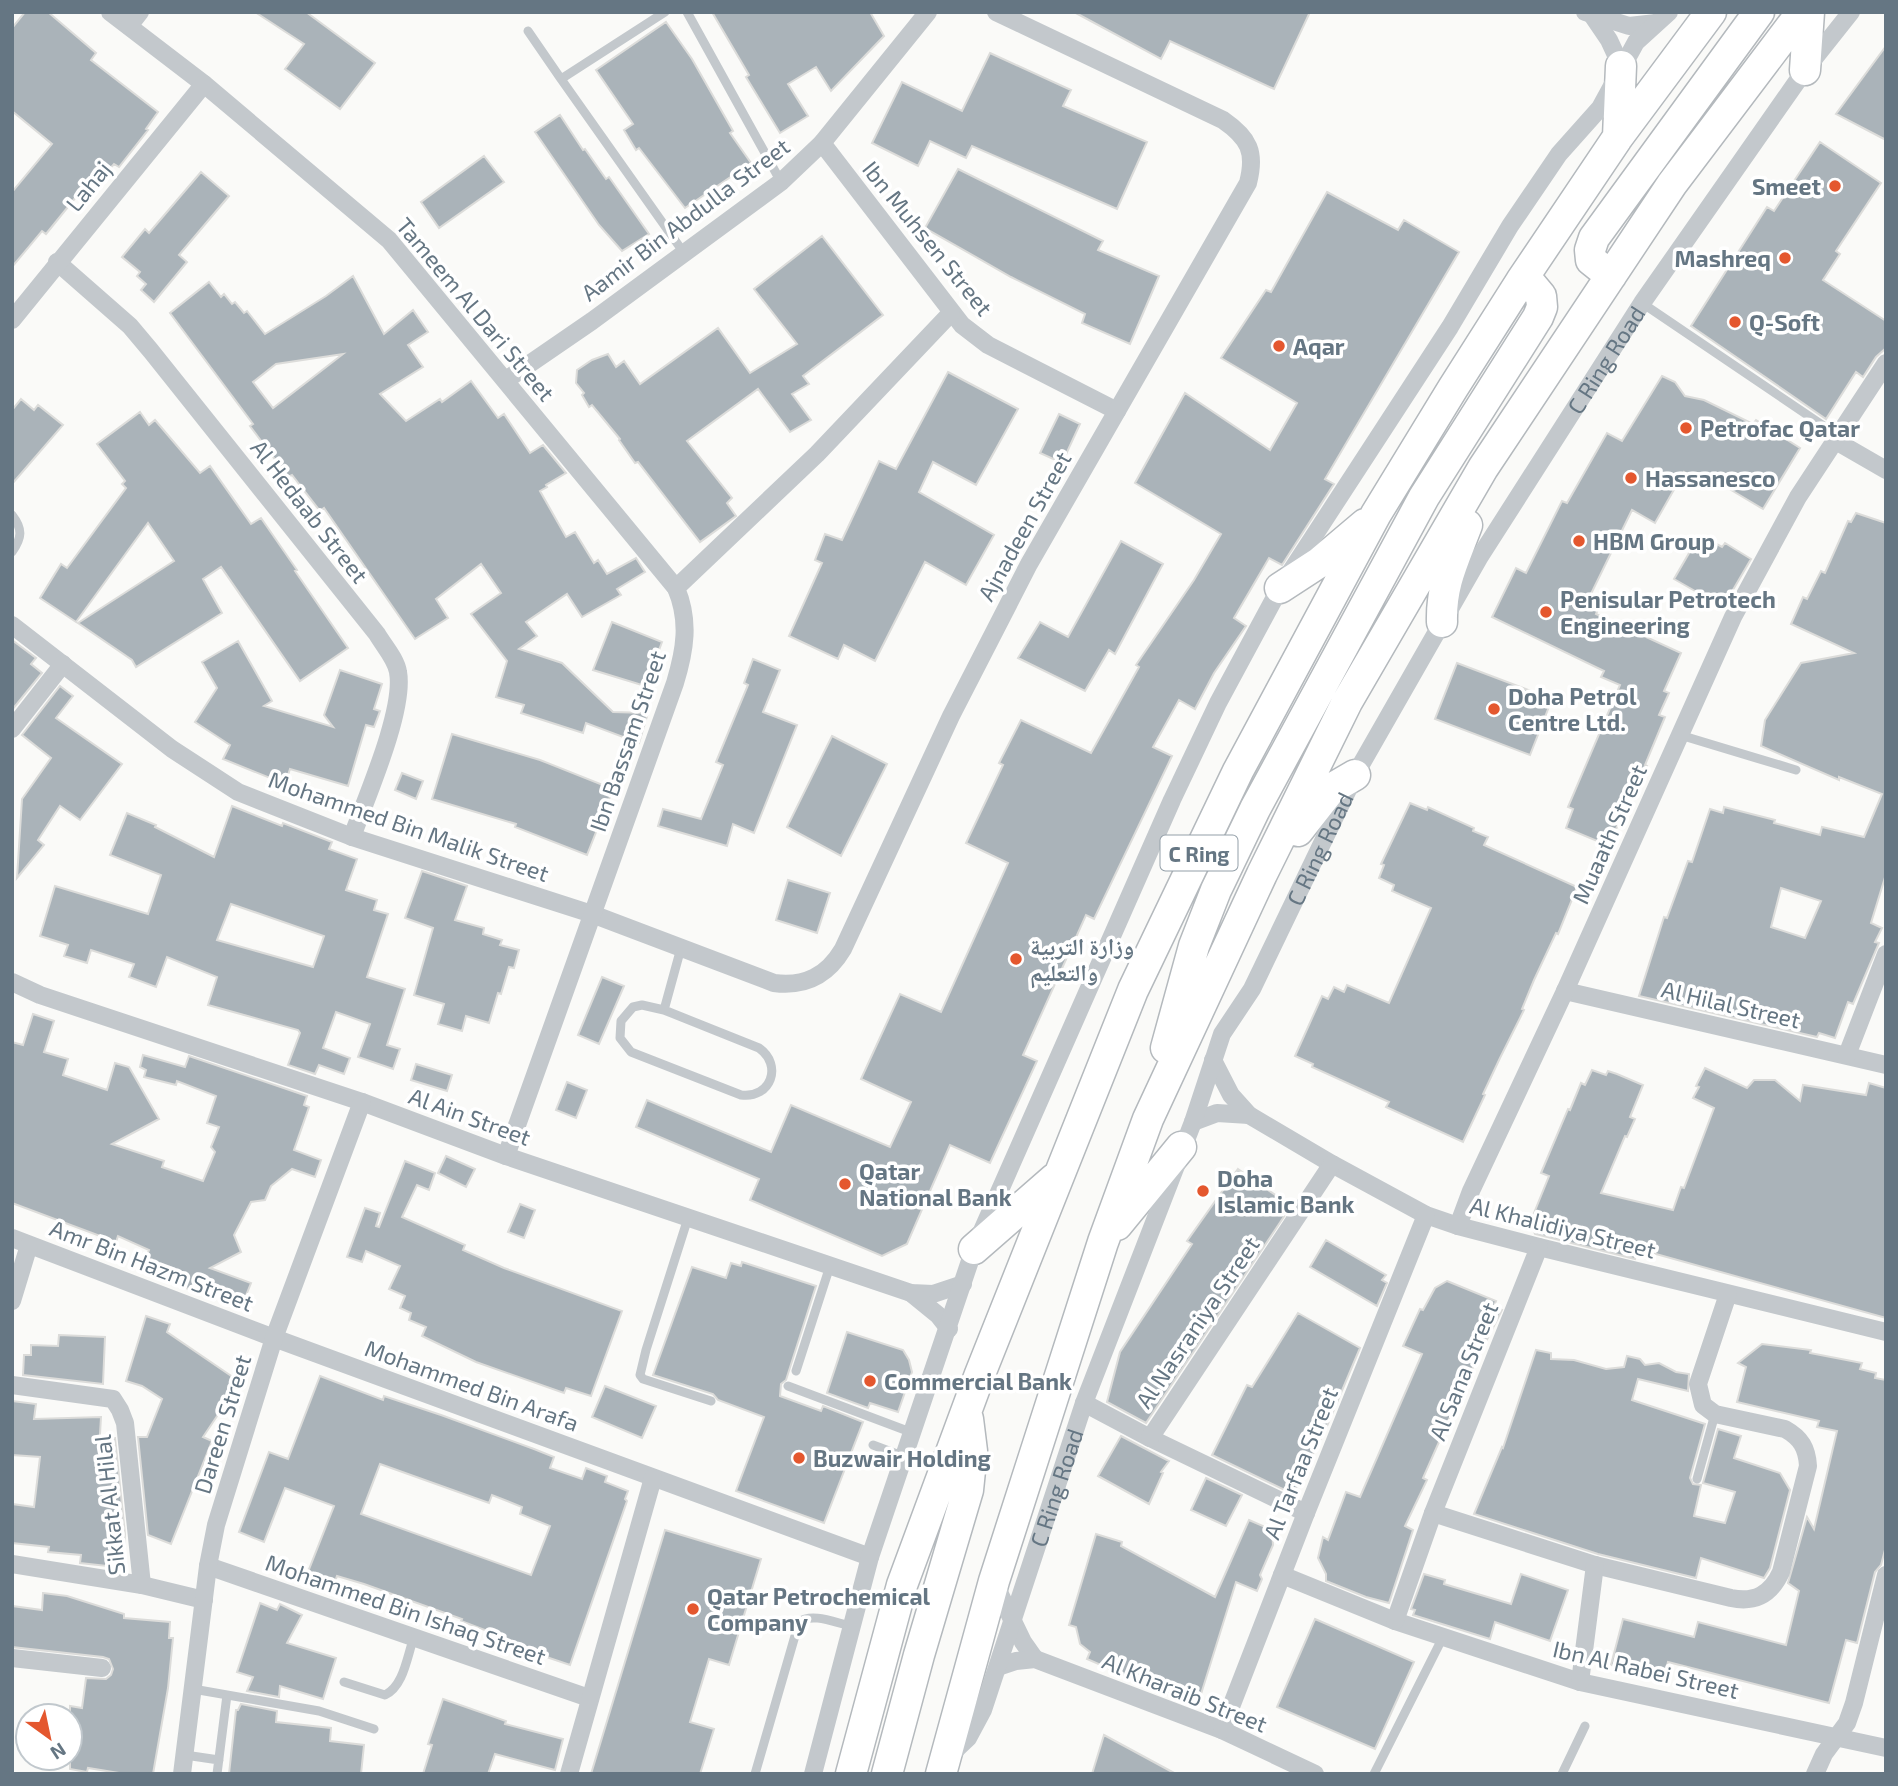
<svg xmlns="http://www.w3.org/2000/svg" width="1898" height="1786" font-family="'Exo 2','Noto Naskh Arabic',sans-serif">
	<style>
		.building { fill: #aab3b9; stroke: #dcdcda; stroke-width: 2; fill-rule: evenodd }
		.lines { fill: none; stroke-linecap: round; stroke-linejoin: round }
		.trunk-casing { stroke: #b4b9bd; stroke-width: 33 }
		.service { stroke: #c3c8cc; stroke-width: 9 }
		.minor { stroke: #c3c8cc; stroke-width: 18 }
		.trunk { stroke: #fff; stroke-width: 30 }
		.poi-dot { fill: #e4572e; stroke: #fff; stroke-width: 2.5 }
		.labels { text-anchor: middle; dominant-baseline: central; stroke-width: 7; stroke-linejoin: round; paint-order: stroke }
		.shield { fill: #fff; stroke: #939fa8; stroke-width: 2 }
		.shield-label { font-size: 21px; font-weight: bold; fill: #657683 }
		.street-label { font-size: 23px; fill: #657683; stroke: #fff }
		.poi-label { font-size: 23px; font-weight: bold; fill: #657683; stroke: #fff; text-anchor: start }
	</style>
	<rect width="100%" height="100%" fill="#fafaf8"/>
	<path class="building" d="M25,12H48L96,53L91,60L158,112L146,129L148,130L119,167L114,164L99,181L93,176L46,234L42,231L12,267V192L52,144L12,111V28Z
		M255,12H306L375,63L340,109L285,69L304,44Z
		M712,12H870L884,36L831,91L816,67L788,84L808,116L780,133L746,77L749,75Z
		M1074,12H1310L1274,89L1170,41L1161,59Z
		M666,22L692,59L733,131L730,133L751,163L685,208L639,148L636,150L624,130L633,124L596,70Z
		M1886,46V140L1836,114Z
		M990,53L1071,90L1063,106L1147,142L1117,209L972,146L966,158L930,141L918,166L872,143L902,82L962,111Z
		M560,115L583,150L585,149L606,179L609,177L649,234L622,251L599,225L535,132Z
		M1820,142L1881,183L1836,251L1840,254L1823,280L1886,321V348L1876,357L1863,377L1856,372L1826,419L1691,326L1767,207L1774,211Z
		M484,156L504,182L439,228L421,202Z
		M958,169L1103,241L1098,250L1159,276L1130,344L1082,323L1085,314L1011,277L925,228Z
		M201,172L229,196L179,255L187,262L154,302L141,290L146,284L137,276L140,272L122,257L145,229L149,233Z
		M1327,192L1398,230L1404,220L1459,252L1325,479L1334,484L1332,487L1282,565L1269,558L1234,618L1246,626L1214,673L1195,709L1179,700L1153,747L1172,756L1094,919L1086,915L1023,1055L1037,1061L990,1163L950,1145L907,1244L882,1256L750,1200L759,1179L636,1127L647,1100L771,1152L791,1105L890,1147L911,1102L861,1079L900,994L941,1012L1008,863L966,843L1003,765L999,763L1021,720L1091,753L1139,667L1136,665L1194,580L1221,534L1135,483L1185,393L1270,450L1297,403L1221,358L1266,290L1271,292Z
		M822,236L883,315L803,376L809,384L792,394L811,420L790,432L758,389L687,441L732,498L727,503L736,516L700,542L638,462L635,463L619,440L620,439L592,405L589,407L582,395L584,393L576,383L577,370L592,360L608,354L616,367L624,361L640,384L718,328L750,373L797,344L754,289Z
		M353,276L384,334L413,310L428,332L408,345L423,367L380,394L406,421L440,399L442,402L471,381L498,418L504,414L530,453L543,445L566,473L546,485L547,487L540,491L566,537L575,532L594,563L598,560L607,574L636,558L645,572L617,589L621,595L582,617L567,594L526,622L537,636L519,649L562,663L613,712L648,713L639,743L586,723L583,733L521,713L524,705L496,697L507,661L471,614L501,593L481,564L436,599L448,618L415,639L324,508L320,511L292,475L288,477L250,426L253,424L170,313L209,282L221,297L224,294L232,304L235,302L244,313L247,311L265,334L326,296ZM343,354L273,408L253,382L276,364Z
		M948,372L1018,409L976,485L933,462L919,492L994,535L966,585L925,562L875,661L844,645L838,659L789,636L822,563L815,560L825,534L842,540L879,461L896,469Z
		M1662,376L1675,382L1685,396L1704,400L1753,424L1756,420L1800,448L1763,509L1711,478L1706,486L1684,472L1655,523L1632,510L1587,602L1599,607L1596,614L1681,653L1664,691L1669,693L1659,715L1665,717L1645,765L1647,766L1634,798L1630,796L1609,846L1566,828L1573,809L1568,807L1620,685L1601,677L1604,671L1492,617L1516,568L1526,573L1562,501L1567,503L1607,433L1622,441Z
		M21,399L34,410L38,405L63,425L12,484V410Z
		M140,412L149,425L155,420L200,473L210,466L251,524L261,518L297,570L295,571L348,648L300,681L221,567L203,579L222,613L136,667L132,660L78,623L174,561L148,523L76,622L40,598L61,564L67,568L126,488L122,484L125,481L97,444Z
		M1059,414L1080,424L1062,463L1040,453Z
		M1856,513L1886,523V874L1871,923L1882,928L1875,942L1879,943L1853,1004L1848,1002L1835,1038L1819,1033L1817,1037L1639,996L1664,917L1667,918L1688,861L1692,862L1710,809L1723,813L1724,807L1775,820L1774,823L1820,835L1822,827L1864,837L1882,794L1839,777V780L1761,746L1765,720L1801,663L1854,653L1791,624L1803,597L1807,599L1821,571L1825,573L1848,521L1851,522ZM1781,888L1821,901L1805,938L1771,927Z
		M1702,536L1722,547L1725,543L1751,559L1723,607L1674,579L1692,548L1695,549Z
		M1121,541L1163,564L1115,654L1109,650L1085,691L1018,658L1040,622L1068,637Z
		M612,622L662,642L656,658L653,657L645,686L593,670Z
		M12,640L36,658L31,664L42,673L12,710Z
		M238,641L272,701L264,706L333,727L324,715L340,670L382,684L374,709L380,711L374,727L366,725L348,786L290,769L285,784L223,759L230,745L195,722L217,688L202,662Z
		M753,659L780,670L763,712L797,725L754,833L733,824L727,846L658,826L663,809L701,819L723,765L716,762L748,685L744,683Z
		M1457,663L1552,699L1530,755L1435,719Z
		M60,686L73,696L56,718L122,764L80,820L60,806L38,840L44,845L17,878L22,799L51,758L22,735Z
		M452,734L540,760L613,789L587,855L515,827L516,824L432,799Z
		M832,736L887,764L841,856L787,827Z
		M402,773L423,781L416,799L395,790Z
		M1410,803L1427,810L1428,807L1474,828L1473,831L1488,837L1484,845L1577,887L1558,934L1556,933L1534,980L1522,1009L1524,1010L1500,1058L1483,1094L1485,1095L1463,1142L1386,1107L1389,1102L1312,1067L1313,1064L1295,1056L1322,996L1328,999L1334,987L1344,992L1347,985L1389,1003L1431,908L1392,891L1394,885L1379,878L1384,865L1381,864Z
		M232,806L282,826L283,823L332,842L329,849L357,859L346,890L377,900L374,910L388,914L367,977L405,989L387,1045L400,1049L393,1069L358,1057L370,1024L336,1012L323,1048L350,1058L344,1074L319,1065L315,1074L288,1065L300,1033L298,1030L208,1005L217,977L167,957L156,987L129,977L134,964L91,950L87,963L64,956L68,945L40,936L55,886L148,914L161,875L110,855L127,813L156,825L155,827L214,857ZM231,904L324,936L313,967L217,940Z
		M422,871L467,886L455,920L484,928L483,934L502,940L500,945L519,950L514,968L509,967L501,994L498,993L489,1023L466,1016L462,1031L438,1024L444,1004L414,995L433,928L405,918Z
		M788,880L830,893L817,933L776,920Z
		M602,977L624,986L599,1044L578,1035Z
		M33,1014L54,1021L44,1052L68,1059L63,1075L107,1090L115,1063L129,1067L159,1119L112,1144L164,1161L162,1167L203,1181L215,1152L211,1147L219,1127L207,1123L216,1096L177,1081L176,1085L144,1077L146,1070L140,1067L143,1055L185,1067L189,1056L307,1096L304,1105L309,1107L294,1150L321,1160L315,1177L292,1169L271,1186L265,1200L251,1202L234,1235L241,1252L210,1268L251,1283L245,1298L195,1280L191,1290L141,1271L149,1250L118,1236L116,1242L12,1203V1042L23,1045Z
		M416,1064L452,1075L447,1091L411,1080Z
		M1705,1068L1747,1088L1754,1080H1775L1800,1101L1803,1085L1866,1095L1869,1083L1886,1088V1318L1638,1249L1635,1259L1535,1234L1530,1223L1549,1176L1541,1173L1568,1109L1570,1110L1581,1083L1585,1085L1592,1070L1606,1075L1608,1071L1617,1074L1643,1085L1630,1117L1635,1119L1627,1137L1625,1136L1601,1193L1673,1210L1681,1187L1684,1188L1714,1108L1693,1098L1699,1087L1696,1086Z
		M567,1082L587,1090L576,1118L556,1110Z
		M446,1156L475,1169L466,1187L438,1173Z
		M405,1161L435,1173L429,1190L417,1185L402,1217L465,1245L463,1250L504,1268L622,1311L591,1396L566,1388L564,1393L476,1362L422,1336L426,1327L409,1320L411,1313L400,1308L405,1296L389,1289L400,1266L366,1251L362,1262L347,1257L365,1208L380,1213L376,1226L379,1227Z
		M1238,1169L1291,1206L1146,1423L1107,1402L1120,1352L1192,1244L1187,1241Z
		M520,1204L535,1210L524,1238L508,1232Z
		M1326,1240L1386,1275L1382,1280L1387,1283L1377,1306L1310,1267Z
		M742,1262L816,1286L786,1380L781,1384L780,1396L821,1411L823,1406L863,1422L824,1523L736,1491L764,1417L718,1400L713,1394L653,1375L692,1267L726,1278L731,1263L741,1266Z
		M1447,1281L1496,1301L1494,1306L1502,1310L1466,1381L1423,1478L1427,1480L1405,1526L1413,1530L1389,1603L1366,1597L1326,1581V1574L1318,1558L1323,1537L1328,1540L1346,1492L1360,1497L1422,1354L1403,1346L1420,1309L1423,1310L1435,1288Z
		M1298,1313L1360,1348L1327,1426L1293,1494L1212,1455L1247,1385L1252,1387Z
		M146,1316L170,1324L167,1332L240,1382L203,1437L212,1441L171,1544L148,1535L138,1437H147L162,1399L142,1386L126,1381Z
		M847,1332L903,1350L909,1360L912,1372L898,1412L870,1403L868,1408L827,1393Z
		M59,1335L105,1337L103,1384L23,1375L24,1355H31V1345L58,1346Z
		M1762,1344L1811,1350L1810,1353L1862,1363L1860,1369L1876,1373L1875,1378L1886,1380V1546L1881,1565L1875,1572L1857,1643L1846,1640L1829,1703L1668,1662L1664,1678L1611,1665L1623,1619L1694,1637L1698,1622L1786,1645L1799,1591L1788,1583L1807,1517L1814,1529L1837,1431L1817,1427L1819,1421L1737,1402L1746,1367L1738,1363Z
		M1536,1350L1551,1353V1359L1574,1360L1606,1369L1624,1367L1627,1356L1640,1359L1645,1365L1659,1363L1676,1372L1689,1374L1688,1391L1638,1379L1632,1400L1705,1424L1690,1478L1693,1484L1701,1485L1694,1516L1725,1523L1735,1492L1703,1483L1718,1429L1741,1436L1734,1458L1780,1473L1790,1490L1770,1568L1764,1578L1701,1558L1696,1578L1598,1554L1474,1514L1502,1447L1503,1448Z
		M320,1376L383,1400L384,1396L441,1415L534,1449L554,1457L550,1468L582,1479L586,1468L607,1476L605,1482L628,1491L625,1499L627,1501L570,1665L517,1647L505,1641L506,1638L461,1621L462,1619L364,1584L337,1576L333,1587L306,1577L334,1506L285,1488L264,1542L239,1532L269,1452L288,1459ZM380,1464L489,1503L492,1495L522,1507L520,1514L550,1526L531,1575L361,1514Z
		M605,1386L656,1406L642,1438L592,1417Z
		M12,1401L36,1404L34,1419L101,1417L99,1451L104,1452L108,1438H115L125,1534L123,1564L107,1562V1566L80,1563L81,1555L48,1552L49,1547L12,1543V1504L34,1507L40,1457L12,1455Z
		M1121,1436L1169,1461L1161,1472L1163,1473L1149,1504L1098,1476Z
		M1206,1478L1242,1495L1226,1526L1191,1510Z
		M1249,1520L1272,1530L1273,1545L1260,1575L1262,1579L1257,1591L1236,1582L1197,1707L1087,1659L1090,1652L1080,1644L1076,1627L1069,1625L1096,1534L1122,1542L1121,1546L1215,1597Z
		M665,1530L761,1559L729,1665L709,1659L690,1722L714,1729L700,1774H591Z
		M1424,1574L1445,1580L1444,1584L1511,1604L1521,1574L1568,1590L1550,1641L1495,1622L1490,1639L1413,1615L1415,1610L1411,1609Z
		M43,1593L67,1596L124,1614V1618L170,1622L169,1638H173L168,1688L153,1774H125L88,1768L87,1772L70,1769V1706L82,1708L86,1678L106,1679L111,1675L113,1669L109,1659L103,1657L12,1647V1606L42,1610Z
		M260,1603L277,1610L280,1604L302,1615L287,1643L336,1658L323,1699L280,1686L279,1697L247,1691L253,1677L237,1672Z
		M1315,1619L1414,1662L1375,1749L1277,1707Z
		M443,1699L506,1721L505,1724L563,1739L555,1770L495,1754L488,1774H423L432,1745L428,1744Z
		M241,1704L277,1711L276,1722L331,1728L330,1741L364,1745L361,1774H229L236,1710H238Z
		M1104,1735L1176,1774H1092Z"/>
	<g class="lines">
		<defs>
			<path id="trunk" d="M1805,70L1809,12
				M1618,137L1621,66
				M1611,276L1591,260L1590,250L1594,238L1759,12
				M1280,588L1320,562L1365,524
				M1442,622C1441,584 1454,560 1467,525
				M1298,831L1331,789L1355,775
				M1166,1048L1194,946L1216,890L1255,809L1424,497L1538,317L1542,307L1541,296L1531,284L1521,281
				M1117,1225L1181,1147
				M974,1249L1054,1179
				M851,1774L902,1585L980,1374L1133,990L1238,771L1376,514L1453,388L1521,281L1618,137L1711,12
				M887,1774L919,1655L968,1490L972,1451L968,1419
				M941,1774L994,1581L1103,1242L1148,1119L1262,874L1347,702L1483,468L1672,184L1802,12"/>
		</defs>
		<use href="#trunk" class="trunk-casing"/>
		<path class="service" d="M665,12L561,79L684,253
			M687,12L781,182
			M528,31L561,79
			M1642,303L1837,435
			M12,515C23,529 22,538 12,552
			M1680,735L1796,770
			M642,1005L664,1010L759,1048C783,1065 771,1099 741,1095L631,1052L620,1038L621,1021L633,1007Z
			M664,1010L681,948
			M688,1218L646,1350L640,1375L643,1379L711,1401
			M796,1371L830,1266
			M788,1386L913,1433
			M873,1445L905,1457
			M1697,1479L1715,1414
			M344,1682L385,1695C404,1686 407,1656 414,1637
			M193,1689L319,1711L374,1729
			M185,1755L219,1760
			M217,1774L227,1695
			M755,1774L799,1622C812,1612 836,1623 851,1626
			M1374,1774L1444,1635
			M1562,1774L1585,1726"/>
		<g class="minor">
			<path d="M110,12L204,84L389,240L676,588"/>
			<path d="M1585,12L1629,26L1656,23"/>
			<path d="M1592,15L1609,40L1621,66"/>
			<path d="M129,26L140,12"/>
			<path d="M822,143L962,325L988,345L1117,411"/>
			<path d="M57,262L130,326L151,351L377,634C384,646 396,659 398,672C405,710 366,798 352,837"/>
			<path d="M12,320L204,84"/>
			<path d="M506,380L592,321L781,182L822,143L928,12"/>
			<path d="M1834,440L1886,470"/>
			<path d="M12,625L172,749L238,792L352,837L592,914L774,983C805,987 827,976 843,949L951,716L1029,564L1248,183C1256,152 1249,138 1223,120L996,12"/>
			<path d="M12,729L63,664"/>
			<path d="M12,982L40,995L362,1102L506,1156L911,1293L933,1294L963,1284"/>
			<path d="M1565,991L1886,1065"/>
			<path d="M1847,1055L1886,954"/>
			<path d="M1213,1060L1231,1095L1249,1115L1332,1164L1426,1215L1458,1226L1539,1247L1886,1332"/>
			<path d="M1193,1122L1217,1113L1249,1115"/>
			<path d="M506,1156L675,683C685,650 690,621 676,588L817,454L951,313"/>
			<path d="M1458,1226L1471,1191L1565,991L1733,617L1798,497L1886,363"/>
			<path d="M12,1238L274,1338L870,1557"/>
			<path d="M911,1293L938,1315L949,1329"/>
			<path d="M12,1301L29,1245"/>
			<path d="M12,1385L113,1399L120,1410L125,1423L142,1585"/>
			<path d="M1084,1403L1150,1438L1306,1513"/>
			<path d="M1150,1438L1332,1164"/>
			<path d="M1433,1513L1595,1565L1731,1598C1755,1603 1771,1594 1781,1572L1808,1466C1807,1448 1801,1438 1785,1429L1715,1414L1703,1405L1698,1384L1728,1294"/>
			<path d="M12,1564L142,1585L204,1600"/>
			<path d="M208,1566L589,1698"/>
			<path d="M1282,1575L1395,1621L1580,1682L1886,1748"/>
			<path d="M994,1582L1023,1642L1035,1659"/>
			<path d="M1395,1621L1433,1513L1539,1247"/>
			<path d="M12,1658L102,1668"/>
			<path d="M998,1667L1016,1661L1035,1659L1222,1730L1315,1774"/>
			<path d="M1580,1682L1595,1565"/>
			<path d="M1222,1730L1306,1513L1426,1215"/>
			<path id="s1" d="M949,1756L968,1738L983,1710L1084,1403L1193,1122L1222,1034L1252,989L1355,775L1479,558L1642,303L1805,70L1851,12"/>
			<path d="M182,1774L208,1566L216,1525L274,1338L362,1102"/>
			<path d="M569,1774L653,1478"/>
			<path d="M813,1774L870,1557L974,1249L1172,800L1218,703L1280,588L1450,327L1510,226L1559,154L1600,108L1636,42L1669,12"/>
			<path d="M1815,1774L1824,1754L1847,1723L1854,1703L1886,1575"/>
		</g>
		<use href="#trunk" class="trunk"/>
	</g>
	<g class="poi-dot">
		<circle cx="1835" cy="186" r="7"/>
		<circle cx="1785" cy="258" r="7"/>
		<circle cx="1735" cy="322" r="7"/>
		<circle cx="1279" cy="346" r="7"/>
		<circle cx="1686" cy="428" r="7"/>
		<circle cx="1631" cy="478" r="7"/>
		<circle cx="1579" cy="541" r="7"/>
		<circle cx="1546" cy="612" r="7"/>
		<circle cx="1494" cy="709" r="7"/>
		<circle cx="1016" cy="959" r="7"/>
		<circle cx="845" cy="1184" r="7"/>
		<circle cx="1203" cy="1191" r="7"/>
		<circle cx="870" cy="1381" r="7"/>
		<circle cx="799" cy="1458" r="7"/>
		<circle cx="693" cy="1609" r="7"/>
	</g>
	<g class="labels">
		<rect class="shield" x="1160.5" y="835.5" width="77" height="35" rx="5"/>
		<g class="shield-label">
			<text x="1199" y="853">C Ring</text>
		</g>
		<g class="street-label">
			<text transform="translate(88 186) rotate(-51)">Lahaj</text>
			<text transform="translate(685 219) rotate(-37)">Aamir Bin Abdulla Street</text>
			<text transform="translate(928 238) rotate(51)">Ibn Muhsen Street</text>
			<text transform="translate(476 309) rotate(50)">Tameem Al Dari Street</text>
			<text stroke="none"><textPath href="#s1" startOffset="1552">C Ring Road</textPath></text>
			<text transform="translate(310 511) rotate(52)">Al Hedaab Street</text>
			<text transform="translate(1024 526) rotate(-61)">Ajnadeen Street</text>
			<text transform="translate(627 741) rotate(-71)">Ibn Bassam Street</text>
			<text transform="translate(409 826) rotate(19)">Mohammed Bin Malik Street</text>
			<text transform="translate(1609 834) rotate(-66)">Muaath Street</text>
			<text stroke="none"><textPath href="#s1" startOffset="985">C Ring Road</textPath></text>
			<text transform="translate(1731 1004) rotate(13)">Al Hilal Street</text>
			<text transform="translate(470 1116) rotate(20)">Al Ain Street</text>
			<text transform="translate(1563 1227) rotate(14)">Al Khalidiya Street</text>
			<text transform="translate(152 1265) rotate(21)">Amr Bin Hazm Street</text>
			<text transform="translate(1197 1322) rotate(-56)">Al Nasraniya Street</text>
			<text transform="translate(1463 1371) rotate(-68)">Al Sana Street</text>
			<text transform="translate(472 1385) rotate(20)">Mohammed Bin Arafa</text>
			<text transform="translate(222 1424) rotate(-73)">Dareen Street</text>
			<text transform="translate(1300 1463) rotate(-68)">Al Tarfaa Street</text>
			<text stroke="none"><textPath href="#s1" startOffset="292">C Ring Road</textPath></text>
			<text transform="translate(109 1505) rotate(-96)">Sikkat Al Hilal</text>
			<text transform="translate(406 1609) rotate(19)">Mohammed Bin Ishaq Street</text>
			<text transform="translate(1646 1669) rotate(13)">Ibn Al Rabei Street</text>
			<text transform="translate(1185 1692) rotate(22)">Al Kharaib Street</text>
		</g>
		<g class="poi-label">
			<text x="1821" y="186" text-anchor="end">Smeet</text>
			<text x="1771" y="258" text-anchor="end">Mashreq</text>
			<text x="1749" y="322">Q-Soft</text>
			<text x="1293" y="346">Aqar</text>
			<text x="1700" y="428">Petrofac Qatar</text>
			<text x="1645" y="478">Hassanesco</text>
			<text x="1593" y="541">HBM Group</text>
			<text x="1560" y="599">Penisular Petrotech<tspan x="1560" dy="26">Engineering</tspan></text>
			<text x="1508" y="696">Doha Petrol<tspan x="1508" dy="26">Centre Ltd.</tspan></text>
			<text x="1030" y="946">وزارة التربية<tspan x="1030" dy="26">والتعليم</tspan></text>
			<text x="859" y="1171">Qatar<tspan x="859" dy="26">National Bank</tspan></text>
			<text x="1217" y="1178">Doha<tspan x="1217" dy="26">Islamic Bank</tspan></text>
			<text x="884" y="1381">Commercial Bank</text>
			<text x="813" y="1458">Buzwair Holding</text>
			<text x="707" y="1596">Qatar Petrochemical<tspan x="707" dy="26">Company</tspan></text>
		</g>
	</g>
	<rect width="1898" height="1786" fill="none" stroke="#657683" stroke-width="28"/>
	<g transform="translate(49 1737) rotate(147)"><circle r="33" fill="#ffffff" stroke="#c1c8cd" stroke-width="2"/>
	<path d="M0-5L12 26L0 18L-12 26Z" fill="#e4572e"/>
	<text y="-10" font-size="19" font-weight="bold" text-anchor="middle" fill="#657683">N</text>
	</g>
</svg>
